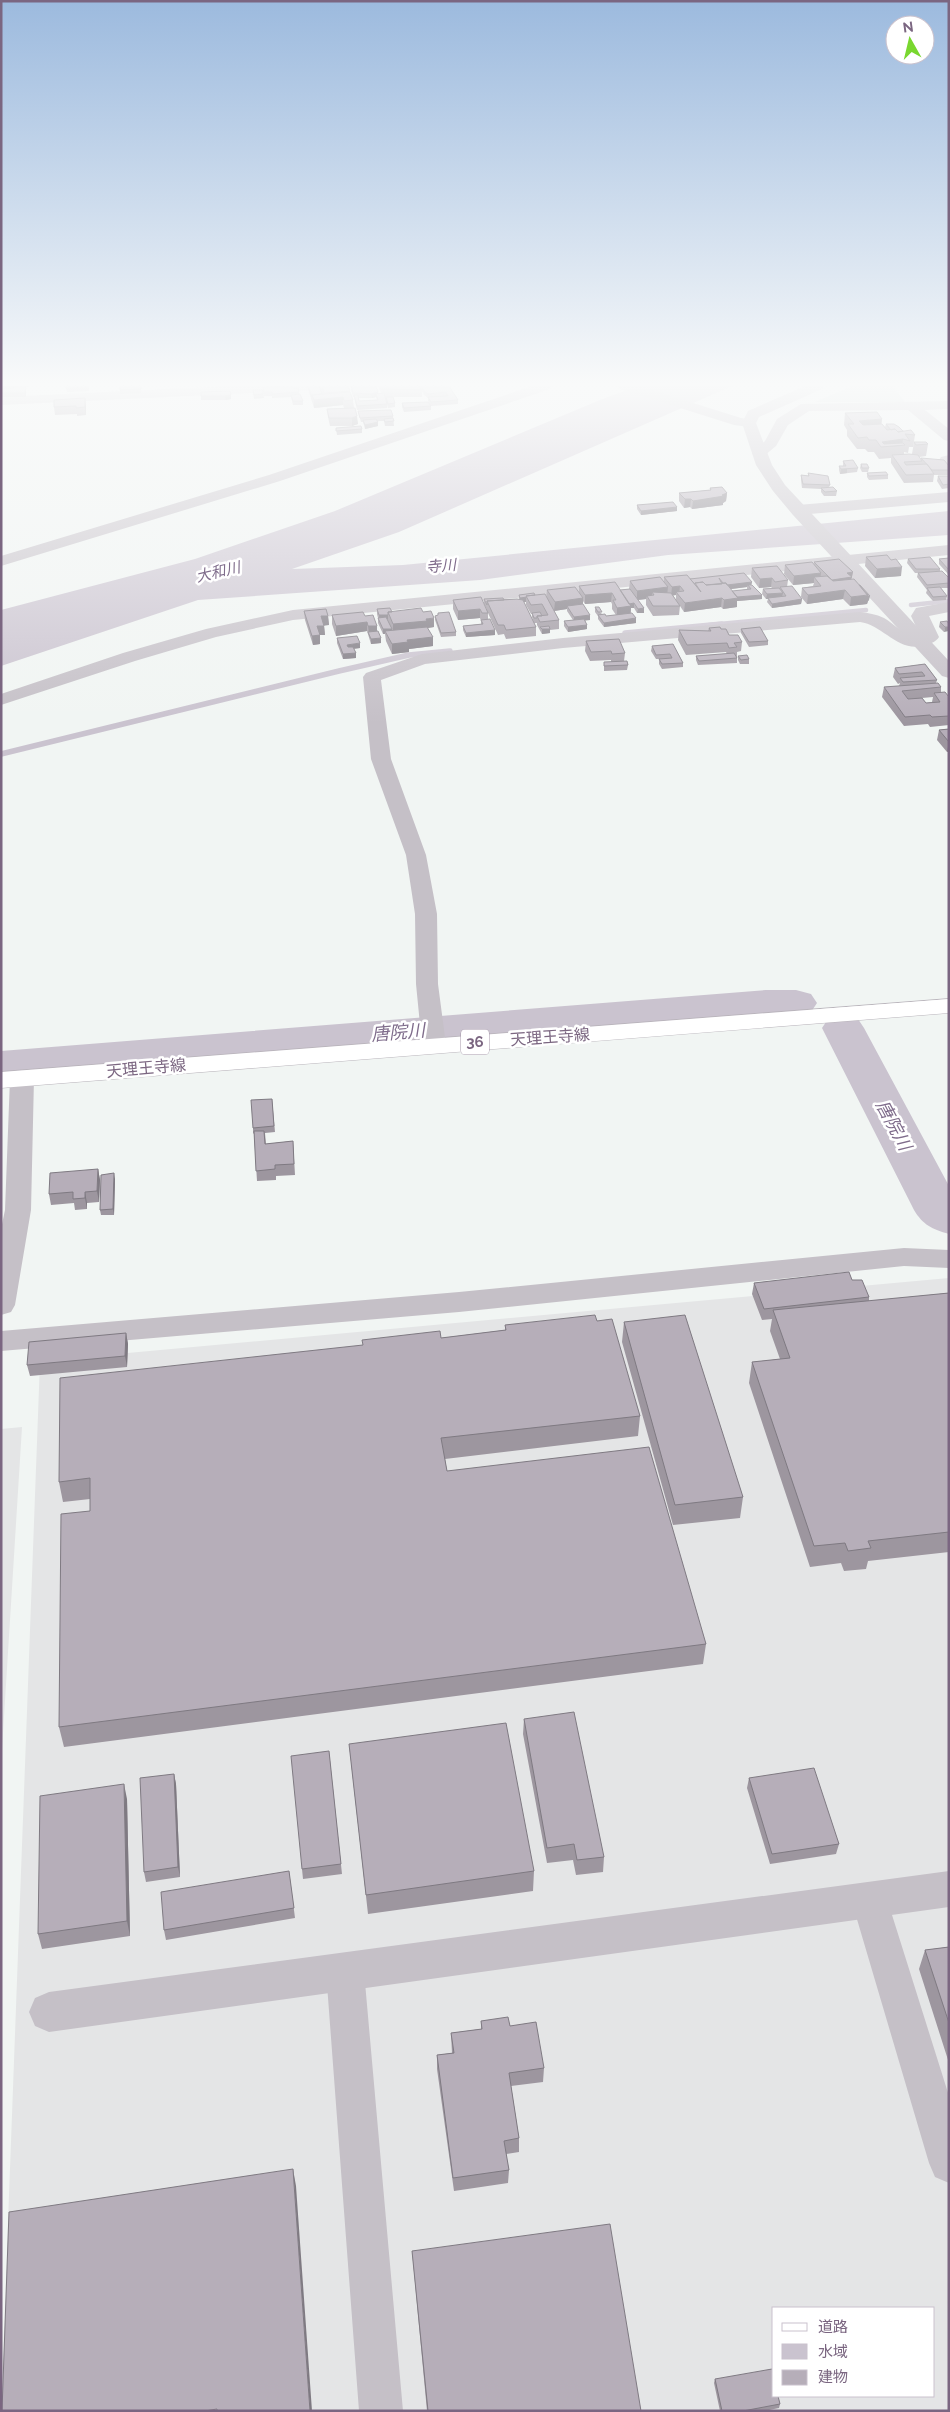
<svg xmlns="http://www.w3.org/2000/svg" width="950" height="2412" font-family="Raleway,'Noto Sans JP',sans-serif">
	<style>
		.built { fill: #e4e5e6; fill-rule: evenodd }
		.green { fill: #d1dad9 }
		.water { fill: #cac3cf }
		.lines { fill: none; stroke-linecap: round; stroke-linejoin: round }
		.stream-far1 { stroke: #cac3cf; stroke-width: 4.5 }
		.stream { stroke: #cac3cf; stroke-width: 5.5 }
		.river { fill: #cac3cf; fill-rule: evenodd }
		.primary-casing { stroke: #b9b4bb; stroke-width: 1 }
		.minor { fill: #c5c0c7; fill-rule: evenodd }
		.tertiary { fill: #c5c0c7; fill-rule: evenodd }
		.primary { fill: #fff; fill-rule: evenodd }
		.wall { fill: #9d969f; fill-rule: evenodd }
		.shaded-wall { fill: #7f7a82 }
		.building { fill: #b6aeb9; stroke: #7f7a82 }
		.labels { text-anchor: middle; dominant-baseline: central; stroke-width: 5; stroke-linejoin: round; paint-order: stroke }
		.far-water-label { font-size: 15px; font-style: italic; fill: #7f6c8b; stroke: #fff }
		.shield { fill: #fff; stroke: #a394a7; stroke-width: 1 }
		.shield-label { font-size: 15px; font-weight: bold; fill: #7b6681 }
		.street-label { font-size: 16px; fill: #7b6681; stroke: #fff }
		.water-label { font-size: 18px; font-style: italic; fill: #7f6c8b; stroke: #fff }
	</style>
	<rect width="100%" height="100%" fill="#f1f5f3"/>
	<path class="built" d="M949,1278V2411H1L40,1361ZM774,2308H934V2396H774Z
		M22,1427L1,1765V1429Z"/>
	<path class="green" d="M852,386H893L905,402H815Z"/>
	<path class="water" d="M638,386H732L399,532L292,569L403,565L949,511V535L668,555L480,580L198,600L1,666V610L195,559L335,511L600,400Z"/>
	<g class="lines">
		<path class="stream-far1" d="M911,605L949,601
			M709,625L866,610"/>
		<path class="stream" d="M625,633L722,624
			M1,754L339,671L409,655L450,651"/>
		<path class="river" d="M766,990H796L811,994L817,1003L811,1012L796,1016H766L1,1077V1051Z
			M843,1015L858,1019L864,1028L949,1186V1234C932,1229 923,1225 914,1210L822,1028L828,1019Z"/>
		<defs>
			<path id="primary" d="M949,999V1013L1,1088V1072Z"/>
		</defs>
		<use href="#primary" class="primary-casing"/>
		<path class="minor" d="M229,386H320L313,390L1,405V397Z
			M532,386H552L550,389L280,481L1,566V556L269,475Z
			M618,386H639L741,418L754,420L756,423L749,427L734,425L620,389Z
			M949,401V409L925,410L949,429V441L944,440L908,410L809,411L788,425L776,446L764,456H754L752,453L765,441L777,419L801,404Z
			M949,455V467L944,466L939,460L941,457Z
			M949,492V502L798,515L790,510L798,505Z
			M949,545V555L293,620L216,637L135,661L1,705V694L123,653L206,629L293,610Z
			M949,602V612L929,616L939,637C936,642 931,643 926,645C898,654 884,625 860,622L563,648L425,664L381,680L391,759L426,855L437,914L438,984L446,1045L442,1050L434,1052L426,1050L422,1045L416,984L415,914L406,855L371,759L363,677L366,673L422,654L563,638L860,612C868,613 876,614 884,618C895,624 906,639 920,635L911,616L916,608Z
			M22,1070L31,1073L34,1078L31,1210L15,1305L11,1312L1,1315V1229L5,1210L10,1078L13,1073Z
			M904,1248L949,1250V1268L904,1266L459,1312L1,1351V1331L459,1292Z
			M869,1882L882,1887L887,1899L949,2096V2183L935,2177L929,2163L851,1899L856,1887Z
			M345,1953L358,1958L364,1971L403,2411H359L326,1971L332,1958Z"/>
		<path class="tertiary" d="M805,386H824L822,389L759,417L756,423L772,465L785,485L949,661V678L942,676L793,515L773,491L756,465L742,423L748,411Z
			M949,1871V1907L49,2032L35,2026L29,2012L35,1998L49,1992Z"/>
		<use href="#primary" class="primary"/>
	</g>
	<path class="wall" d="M1,386H28V387H26V397H1Z
		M89,386V391L67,392L66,388Z
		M100,386H141V393L120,394V386Z
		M307,386H319L320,387V386H348L353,400L354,408L358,424L352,426H330L328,417L327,409L344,408L343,405L314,408Z
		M351,386L378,392L379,394L381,393L378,386H449L458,400V404L431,406L428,401V398L424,395L422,391V397H393L395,403V407L388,408L386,401V397H385L387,404V408L357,410L354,397H353L351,390ZM376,397L377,400L359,401L358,398H372Z
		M263,387L293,388L299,392V394L303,401V405H293L291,397L272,398V396H264Z
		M253,390H263L264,398L254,399Z
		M230,391L231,399L226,400H201V392Z
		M54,400L86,406V415L77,416V414L55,415L54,407Z
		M402,403L431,406V410L404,412L402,407Z
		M358,411L393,416L394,426H385L384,421H377L378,426L365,429L363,422H361L359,415Z
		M845,413L881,424L885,427L886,424L915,435L913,447H909L908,453L904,452V454H912L914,442L928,444L926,456L919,457L921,460V458L949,466V475H934L933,482L904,483L891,463V458L879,459L874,452H868L865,449H857L847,436V430L844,425Z
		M336,428L362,429V433L337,435Z
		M843,461L858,468L857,472L840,474L839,470V466H843Z
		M861,464L869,468L868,472H862L860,468Z
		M808,473L830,485L829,487L837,491L836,496H824L821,492V489L802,488L801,480V475L808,476Z
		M867,473L888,475V479L869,480L867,477Z
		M938,476H949V488L942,489L937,481Z
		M710,488L727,493L726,501L723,503V505L692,509L690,507L684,508L679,501V493L710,490Z
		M637,505L677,507V511L641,515L637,509Z
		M866,557L901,576L875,578L865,566Z
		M949,558V574H948L939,564V559Z
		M908,559L940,569V571L949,578V588H941L947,596L946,600L933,601L926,593L927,590L917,577L918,573H915L907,563Z
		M814,562L853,572L851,580L869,600L868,601L867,604L850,606L843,599L807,604L801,597L802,588L813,586L814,583L793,585L784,574L785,565L814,564Z
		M752,568L788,580L787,587L802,599L801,604L772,608L767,602L768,599H766L762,594L763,589L772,588L771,587L759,588L751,577Z
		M664,577L752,582L751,585L762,595V599L737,601V607L723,609L721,607L684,612L680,606L679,615L653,616L646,605V599L638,600L644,608V613H637L634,608H631V613L636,618V623L604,627L598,619V616L595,612V607L602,614L606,616L616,615L612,609V604L611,602L585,604L583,601V604L590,620H585L587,625V629L568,632L564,626V621L573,620L567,611V609L554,611L552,607L559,620V629L550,630V633L542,634L537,625V623H534L532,617V614H531L526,605V602H524L536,627V636L506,639L504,634L498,635L488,613V619L495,635L466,637L463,630V626L481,624V621L480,618L458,620L453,609V600L487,610L484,604V599H519V595H535L546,597L547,590L579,593V586L620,590L629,589L630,581L664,583ZM747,587V589L732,592L730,589ZM673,595H676V600Z
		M377,609L392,612H423L434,627L428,628L433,646L409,649V652L392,654L386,641L385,634H383L378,623V618L377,614Z
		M304,611L328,616L329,625H324L325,635H320V644L313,645L305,620Z
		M438,613L456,632V636L441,637L435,620V616L438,615Z
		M332,615L365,616L377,626V631L381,643L371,644L367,631L336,636L332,624Z
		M947,621L944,632L939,627L940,622Z
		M709,628L721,629L729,635L742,642L741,651L737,652V663L698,665L696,660V656L727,654L726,652L686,655L678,640L679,630L708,631Z
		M741,629L768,641V645L749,647L741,633Z
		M337,638L360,648L354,649L356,653V658L343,659L337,643Z
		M586,641L625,653L624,661L628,665L627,670L604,671V662H611V660L590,661L585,651Z
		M673,644L683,663V667L662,669L659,664V659H656L651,651L652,646Z
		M738,656L749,659V664H740L738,660Z
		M925,664L937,680L936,683L941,687V692L949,697V725L930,727L928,724L904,726L882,697L884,687L899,686L900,683L898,684L893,677L895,668ZM933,697L932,702L926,703L922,698Z
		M949,729V751L947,752L937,740L939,730Z
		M272,1099L275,1132L265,1133L266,1144L293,1141L295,1175L276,1176V1180L257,1181L254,1133L253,1134V1128Z
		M98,1169L100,1180L99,1202L87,1203V1209L75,1210L74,1203L51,1205L49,1194Z
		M115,1179L114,1215H101L100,1210Z
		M852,1280L869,1297V1301L949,1293V1552L868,1561L866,1569L844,1571L841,1563L810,1567L749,1383L752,1362L780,1359L770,1331L772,1319L762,1320L752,1294L754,1283Z
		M597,1321L640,1416L638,1436L445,1459L447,1471L706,1644L703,1664L64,1747L59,1727L90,1511V1499L63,1502L59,1482L441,1338L505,1330V1325Z
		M624,1322L743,1497L740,1518L673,1525L622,1342Z
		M126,1333L128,1344L127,1367L30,1376L27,1365Z
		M524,1719L604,1857L603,1872L576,1875L573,1860L547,1863L523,1734Z
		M349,1744L534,1871L533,1891L368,1914Z
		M329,1751L342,1874L303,1879L302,1869Z
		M174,1774L176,1784L180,1877L146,1882L144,1872Z
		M749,1778L839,1844L836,1854L770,1864L747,1788Z
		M127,1799L130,1936L42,1949L38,1934Z
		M289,1871L295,1918L166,1940L164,1930Z
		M949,1947V2063L919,1969L925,1950Z
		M481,2021L510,2026L544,2068L543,2082L511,2086L519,2138V2152L506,2154L509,2170L508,2183L454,2191L437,2069V2055L452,2053L451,2033L481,2029Z
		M412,2251L641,2411H427Z
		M715,2379L780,2404L779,2408L764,2411H720L714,2383Z"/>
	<path class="shaded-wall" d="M1,386H28V387H26V397L25,393L1,389Z
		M378,392L379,396L376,394V397L372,398L371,394Z
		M231,395V399L226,400L225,396Z
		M343,397V405L314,408V400Z
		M85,398L86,406V415L85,407Z
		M357,416L358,424L352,426V418Z
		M882,419L881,430L858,433L859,421Z
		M378,422V426L365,429V425Z
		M903,439L902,446L881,447L882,442Z
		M841,469H847V473L840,474Z
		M727,493L726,501L723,503V505L692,509L693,501Z
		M685,499H691L690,507L684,508Z
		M677,507V511L641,515V511Z
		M902,567L901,576L875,578L877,569Z
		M853,572L850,586L830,589L832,580L847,573Z
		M821,573L820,582L814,577V583L793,585L794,576Z
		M772,578L771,587L759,588L760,579Z
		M752,582L751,586L748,585L747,587L724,590V585Z
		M680,586L679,595L676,592V595L671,596L672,587Z
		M668,587L667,596L654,595L652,592V598L647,596L646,599L637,600V591Z
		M845,590L843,599L807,604L808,595Z
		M612,593L611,602L585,604V595Z
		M783,593L782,597L768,598V599H766L767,594Z
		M762,595V599L737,601V607L723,609L724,600L737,597Z
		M868,595L870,596L869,600L868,601L867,604L850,606L851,597Z
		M526,597V602H520V598Z
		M583,598V607L567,606V609L554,611L555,602Z
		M722,598L721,607L684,612L685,603Z
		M802,599L801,604L772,608V604Z
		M634,603V608H631L630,615L617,617V608L628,604Z
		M644,608V613H637L638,609Z
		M480,609V618L458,620V611Z
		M379,615H388V619L379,620Z
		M590,615V620L574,622V617Z
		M321,616H328L329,625L322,626Z
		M434,618V627L393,633V624Z
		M636,618V623L604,627V623Z
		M367,622V631L336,636V626Z
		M587,625V629L568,632V627Z
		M317,626H324L325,635H320V644L313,645L312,636Z
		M368,626H377V635L369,633Z
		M945,627H949V631L944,632Z
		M383,629H392V633L385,631V634H383Z
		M542,629H550V633L542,634Z
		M495,630V635L466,637V633Z
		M433,637V646L409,649V652L392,654V644L407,640Z
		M381,638V643L371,644V639Z
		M360,643V648L348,649L347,645Z
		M356,653V658L343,659V654Z
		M949,742V751L947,752Z
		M98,1169L100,1180L99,1202L97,1191Z
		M114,1173L115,1179L114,1215L113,1209Z
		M85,1192L87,1203V1209L85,1198Z
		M126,1333L128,1344L127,1367L125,1356Z
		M174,1774L176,1784L180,1877L178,1867Z
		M124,1784L127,1799L130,1936L127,1921Z
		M293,2169L296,2186L312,2411H310Z"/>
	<path class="building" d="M26,386L25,393H1V389Z
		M66,386H88V387L66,388Z
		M120,386H141V389L120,390Z
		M292,386L293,388H298L299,392L272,394V392H264L263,387Z
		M308,386H319L322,394L312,395V397Z
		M322,386H348L350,391L324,393Z
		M351,386H376L378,392L371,394L353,393Z
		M381,386H420L422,390L382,389Z
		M421,386H449L458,400L431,402L428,397L448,396L446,392L428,394L424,391Z
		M253,390H263V394L254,395Z
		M230,391L231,395L225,396H201V392Z
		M350,392L353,400L344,401L343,397L314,400L312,395Z
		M384,393L387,404L357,406L354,395H358L359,401L378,400L376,394Z
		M300,394L303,401H293L291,395Z
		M386,397H393L395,403L388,404Z
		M85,398V407L76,408V406L54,407V400Z
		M428,402L431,406L404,408L402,403Z
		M355,408L357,416L352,418H329L327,409Z
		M391,410L393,416L360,418L358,411Z
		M877,412L882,419L859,421L863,425L882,424L887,430L895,429L898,432L911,430L915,435L905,434L910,441L903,439L882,442L884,444L903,443L905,445L881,447L876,440H869L867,437L858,438L848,424H854L845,413Z
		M393,418L394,421L385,422L384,419Z
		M376,419L378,422L365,425L363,420Z
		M886,424H894L899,427L903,431L898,432L895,429L891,430Z
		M361,426L362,429L336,431V428Z
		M914,442H926L928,444L916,445Z
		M909,454L918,455L922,461L904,462L906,465L927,464L934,474L906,475L892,455Z
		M921,458L944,460L949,466V470H932Z
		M853,460L858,468L841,469L839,466H846L843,461Z
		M861,464H867L869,468H862Z
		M886,472L888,475L869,476L867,473Z
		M808,473L828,476L830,485L803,484L801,475L809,476Z
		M938,476H949V484L943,485Z
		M722,487L727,493L722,495L724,496L693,501L691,499H685L679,493L711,490L710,488Z
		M833,487L837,491L825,492L821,488Z
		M673,502L677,507L641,511L637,505Z
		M887,555L891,560L896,559L902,567L877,569L866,557Z
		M930,557L940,569H916L908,559Z
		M949,558V570L939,559Z
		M839,559L853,572L847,573L852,577L832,580L814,562Z
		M812,562L821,573L794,576L785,565Z
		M777,566L788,580L775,582L772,578L760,579L752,568Z
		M942,571L949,578V583L927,585L918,573Z
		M744,573L752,582L727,585L726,583H723L719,578L722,584L706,585L703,582L695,583V584L690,579Z
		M687,575L701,592L695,583L703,582L706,585L726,583L738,598L724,600L722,598L685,603L676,592L684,591L680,586L672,587L664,577Z
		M827,576L833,581L854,579L868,595L851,597L845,590L808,595L802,588L821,586L814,577Z
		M660,577L668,587L637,591L630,581Z
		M615,582L631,606L617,608L613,600H616L612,593L585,595L579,586Z
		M748,585H752L762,595L737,597L732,591L751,589Z
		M859,585H860L870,596H868Z
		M792,586L802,599L772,604L768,598L786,596L780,587Z
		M575,587L583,598L555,602L547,590Z
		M940,587L947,596L933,597L927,588Z
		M779,588L783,593L767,594L763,589Z
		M630,589L644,608L638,609L634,603L629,604L620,590Z
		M652,592L671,593L680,606H653L647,596L654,595Z
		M534,593L535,595L526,596L527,597L520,598L519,595Z
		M545,594L559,620L540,622L537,616L548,615L542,604L531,605L526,596Z
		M481,597L488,613H482L480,609L458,611L453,600Z
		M503,598L504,600L487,601V605L484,599Z
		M517,599L523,600L536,627L506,630L504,625H498L487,601Z
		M583,604L590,615L574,617L567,606Z
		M595,607H599L602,612H598Z
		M390,608L392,612H388V615H379L377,609Z
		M421,608L423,612L431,611L434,618L426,619L427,621L393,624L388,612Z
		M326,609L328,616H321L324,626H317L320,635L312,636L304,611Z
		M363,612L365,616L373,615L377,626H368L367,622L336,626L332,615Z
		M449,612L456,632L441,633L435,616L438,615V613Z
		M540,612L542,616H537V618H534L532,613Z
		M632,613L636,618L604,623L598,615L605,614L606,616Z
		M386,617L392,629H383L378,618Z
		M490,619L495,630L466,633L463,626L483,624L481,620Z
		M584,619L587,625L568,627L564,621Z
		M947,621L949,624V627H945L940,622Z
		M549,626L550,629H542L540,627Z
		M427,627L433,637L407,640L408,642L392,644L385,631Z
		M720,627L721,629H726L729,635H738L742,642L734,643L737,647L729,648L727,643L687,645L679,630L711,631L709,628Z
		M760,627L768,641L749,642L741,629Z
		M378,631L381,638L371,639L368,632Z
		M357,636L360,643L347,645L348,647H353L356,653L343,654L337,638Z
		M619,639L625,653L612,654L611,651L591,652L586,641Z
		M673,644L683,663L662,664L659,659L672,658L670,654L656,655L652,646Z
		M734,653L737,658L699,661L696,656Z
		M747,655L749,659L741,660L738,656Z
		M627,661L628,665L604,666V662Z
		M925,664L937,680L903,682L900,678L925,676L922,672L899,674L895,668Z
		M938,683L941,687L902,691L908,699L922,698L926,703L940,702L934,693L945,692L949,697V716L932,717L930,715L905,717L884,687Z
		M949,729V742L939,730Z
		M272,1099L274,1126L253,1128L251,1100Z
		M254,1131H264L265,1144L293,1141L294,1164L275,1165V1169L256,1171Z
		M98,1169L97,1191L85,1192V1198L73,1199V1192L49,1194L50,1173Z
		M114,1173L113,1209L100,1210L101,1175Z
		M849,1272L852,1280H862L869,1297L764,1309L754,1283Z
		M949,1293V1532L868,1541L871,1548L848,1551L845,1543L814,1546L752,1362L790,1358L773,1310Z
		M595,1315L597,1321L612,1319L640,1416L441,1438L447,1471L649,1447L706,1644L59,1727L61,1514L90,1511V1478L59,1482L60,1378L363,1345L362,1340L440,1331L441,1338L506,1330L505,1325Z
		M685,1315L743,1497L675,1505L624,1322Z
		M126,1333L125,1356L27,1365L29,1342Z
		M574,1712L604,1857L577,1860L574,1844L547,1848L524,1719Z
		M506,1723L534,1871L366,1895L349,1744Z
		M329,1751L341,1864L302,1869L291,1756Z
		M814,1768L839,1844L772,1854L749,1778Z
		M174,1774L178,1867L144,1872L140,1778Z
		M124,1784L127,1921L38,1934L40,1796Z
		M289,1871L294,1908L164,1930L161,1892Z
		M949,1947V2023L925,1950Z
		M508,2017L510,2026L536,2022L544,2068L509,2073L519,2138L504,2141L509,2170L453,2178L437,2055L454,2053L451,2033L482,2029L481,2021Z
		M293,2169L310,2411H217V2409L205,2411H2L9,2212Z
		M610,2224L641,2411H428L412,2251Z
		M772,2369L774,2375V2396H778L780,2404L743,2411H722L715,2379Z"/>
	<linearGradient id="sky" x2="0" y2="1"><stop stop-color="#9cbade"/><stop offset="0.53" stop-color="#f9fafa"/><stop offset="1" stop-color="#f9fafa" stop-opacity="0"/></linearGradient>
	<rect width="950" height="724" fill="url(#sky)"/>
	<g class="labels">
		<g class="far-water-label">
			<text transform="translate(441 566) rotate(-5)">寺川</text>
			<text transform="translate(218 572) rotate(-13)">大和川</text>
		</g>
		<rect class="shield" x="461" y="1029.5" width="28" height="25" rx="4"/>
		<g class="shield-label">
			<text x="475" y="1042">36</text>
		</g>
		<g class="street-label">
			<text transform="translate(550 1037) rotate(-4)">天理王寺線</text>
			<text transform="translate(146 1068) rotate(-5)">天理王寺線</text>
		</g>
		<g class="water-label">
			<text transform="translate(398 1032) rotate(-5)">唐院川</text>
			<text transform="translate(894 1125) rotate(62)">唐院川</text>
		</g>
	</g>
	<rect width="950" height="2412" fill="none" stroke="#7b6681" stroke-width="5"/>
	<rect x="772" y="2307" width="162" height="90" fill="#ffffff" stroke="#cac2cd"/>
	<rect x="782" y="2323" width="25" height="8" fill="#ffffff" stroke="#cac2cd"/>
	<text x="818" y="2332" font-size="15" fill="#7b6681">道路</text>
	<rect x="782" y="2344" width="25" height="15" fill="#cac3cf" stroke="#cac2cd"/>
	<text x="818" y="2357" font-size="15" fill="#7b6681">水域</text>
	<rect x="782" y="2370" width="25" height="15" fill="#b6aeb9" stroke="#cac2cd"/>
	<text x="818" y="2382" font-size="15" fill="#7b6681">建物</text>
	<g transform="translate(910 40) rotate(352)"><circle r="24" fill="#ffffff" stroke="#cac2cd"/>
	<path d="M0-4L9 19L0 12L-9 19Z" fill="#79d72f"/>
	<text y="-8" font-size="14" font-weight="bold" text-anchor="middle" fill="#7b6681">N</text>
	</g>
</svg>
